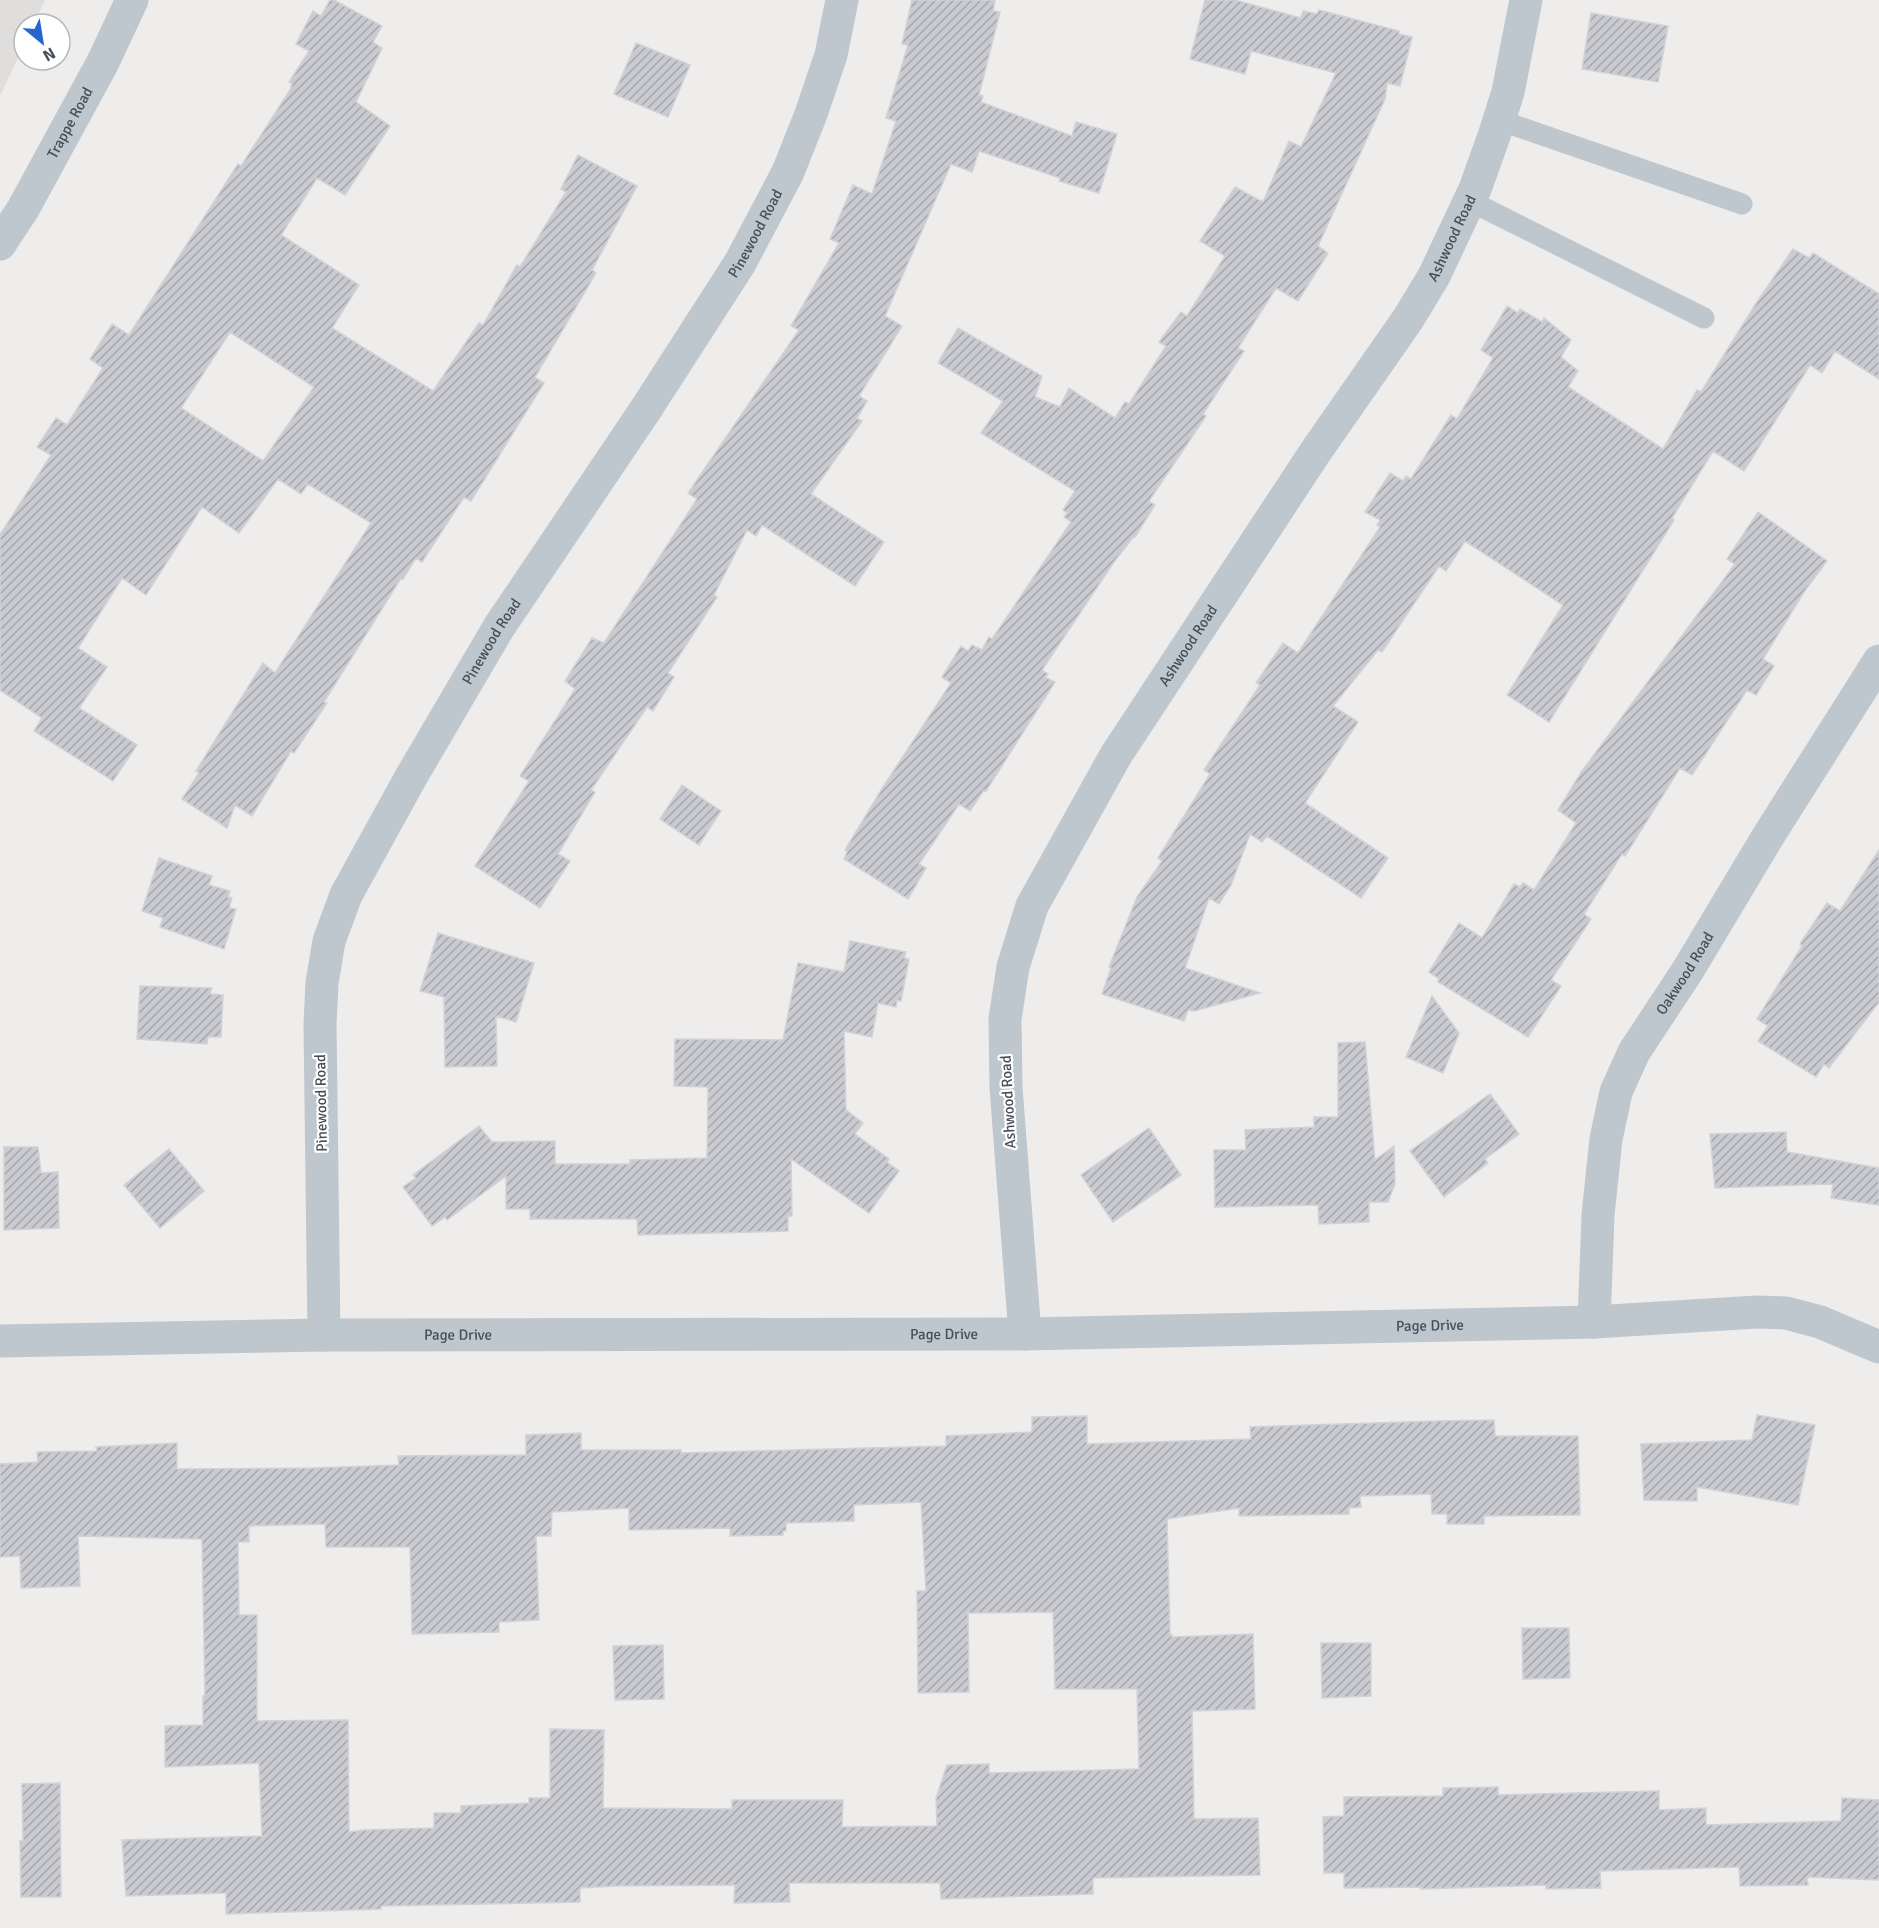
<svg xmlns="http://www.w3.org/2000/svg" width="1879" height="1928" font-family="Signika,sans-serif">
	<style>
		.education { fill: #e0dddd }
		.building { fill: url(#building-hatch); stroke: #d0d2d7; stroke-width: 1.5; fill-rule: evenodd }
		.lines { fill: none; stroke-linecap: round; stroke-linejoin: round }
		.service { stroke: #bec6ce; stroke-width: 21 }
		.minor { stroke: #bec6ce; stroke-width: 33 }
		.tertiary { stroke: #bec6ce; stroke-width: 33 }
		.labels { text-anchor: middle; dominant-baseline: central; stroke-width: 4.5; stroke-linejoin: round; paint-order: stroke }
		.street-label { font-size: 15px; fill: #464e58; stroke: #fff }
	</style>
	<defs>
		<pattern id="building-hatch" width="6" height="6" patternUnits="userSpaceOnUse" patternTransform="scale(1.5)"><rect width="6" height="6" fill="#cacbd1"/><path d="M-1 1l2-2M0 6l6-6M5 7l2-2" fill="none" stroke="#a6a7ac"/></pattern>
	</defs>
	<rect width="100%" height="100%" fill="#efecec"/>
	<path class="education" d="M0,0H45L34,24H24V45L0,96Z"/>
	<path class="building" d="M330,0H334L382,26L373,42L382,48L356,102L390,126L345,195L317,178L281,235L359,285L332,328L433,391L479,323L483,325L517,265L520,267L566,192L561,189L578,155L637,186L592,270L596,273L535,377L544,383L471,501L464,497L422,562L416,558L403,579L401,578L324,702L327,703L294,753L291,751L252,816L235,805L227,828L182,799L199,773L196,771L263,663L275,673L371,523L308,484L301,494L278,479L239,533L202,507L146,595L122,578L78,648L107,667L79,708L137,745L113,781L34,731L42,718L0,690V535L51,455L37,447L56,418L67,425L103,368L90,359L112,324L129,335L238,164L241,166L290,90L292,84L289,82L309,51L296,44L313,11L321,16ZM230,332L314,387L263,461L181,408Z
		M912,0H995L993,11L1000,12L979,95L983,96L981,102L1072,136L1076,122L1117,134L1099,193L1059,181L1060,178L979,151L972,172L951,164L885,316L902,326L859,396L867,401L857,418L862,421L811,494L884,542L855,586L762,525L756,536L747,530L714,595L717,597L668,673L674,677L653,711L647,707L591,790L595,792L558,854L570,861L540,908L475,866L529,781L520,776L575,689L565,681L592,638L604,643L697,499L688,493L799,330L791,326L839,243L830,239L853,185L872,194L896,121L886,118L908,45L902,44Z
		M1205,0H1235L1301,18L1303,11L1317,14L1319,10L1399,31V34L1412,37L1400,86L1387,83L1385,99L1318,246L1328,253L1298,301L1276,288L1238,348L1244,351L1203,414L1206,416L1149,501L1155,505L1135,537L1134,536L1114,562L1042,670L1048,674L1045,677L1055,682L986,791L984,790L970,811L959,804L919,864L926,868L908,899L844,859L847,852L845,850L883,787L951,683L942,677L961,646L968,651L972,645L982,650L989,637L992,639L1071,522L1064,517L1067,513L1063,510L1075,491L981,433L1003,401L938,363L958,328L1042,376L1035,397L1060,407L1069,388L1115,418L1125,402L1129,404L1166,346L1159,342L1181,312L1187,316L1225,256L1200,241L1235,187L1263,202L1289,141L1301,147L1336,73L1251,51L1245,74L1190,59Z
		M1591,13L1668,26L1658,82L1582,69Z
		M636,43L690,65L668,117L614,94Z
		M1793,249L1809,258L1813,253L1879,294V379L1835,351L1822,373L1810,365L1744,471L1713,451L1672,518L1674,520L1549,722L1507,695L1563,605L1465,541L1446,571L1439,566L1382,652L1378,650L1333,706L1358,722L1305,803L1388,858L1361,898L1267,836L1262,842L1250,834L1231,885L1219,904L1209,898L1185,968L1260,993L1194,1011L1188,1010L1184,1021L1102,994L1111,968L1109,967L1137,897L1162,861L1158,858L1210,774L1204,770L1260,685L1256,683L1283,643L1298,653L1380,527L1377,525L1380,520L1365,512L1390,473L1403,481L1406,476L1411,479L1451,415L1457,419L1493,358L1481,350L1507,306L1518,313L1520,309L1542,322L1544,318L1571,340L1561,357L1578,371L1568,387L1663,449L1697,390L1701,392L1755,305Z
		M1758,512L1827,561L1804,592L1763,659L1774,666L1756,695L1747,690L1692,775L1680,768L1625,856L1622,854L1584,914L1591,919L1551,980L1561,986L1528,1037L1438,982L1439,979L1429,972L1459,923L1482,938L1514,884L1520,887L1523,883L1534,890L1576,823L1558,810L1582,771L1735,564L1727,559Z
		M682,785L721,811L699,845L660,819Z
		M1879,850V1002L1829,1068L1824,1064L1816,1077L1758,1041L1768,1026L1757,1019L1802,946L1800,944L1827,903L1840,911Z
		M159,858L212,876L209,885L230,891L228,897L232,898L229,908L236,909L224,949L160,927L163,918L142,911Z
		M438,933L534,963L516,1022L496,1016L497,1066L445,1067L444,997L420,991Z
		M850,941L906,952L904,958L909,959L901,1001L897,1000L896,1007L878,1003L872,1037L844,1031L846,1110L863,1123L855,1134L889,1159L887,1162L899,1171L869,1213L791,1159L792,1216H788V1231L638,1235L637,1219H530V1209H506V1176L447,1220L445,1217L432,1226L403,1187L416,1178L413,1175L479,1126L492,1142L555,1141V1164H630V1160L707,1158L708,1087L674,1086L675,1039L783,1040L798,963L844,972Z
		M140,986L212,988L210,994L223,995L221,1037H208L207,1044L137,1039Z
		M1432,996L1459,1033L1443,1073L1406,1057Z
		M1365,1042L1375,1160L1394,1146L1395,1184L1388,1202H1369V1222L1319,1224L1318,1205L1215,1207L1214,1150H1246L1245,1130L1314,1127V1117H1338V1043Z
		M1490,1094L1519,1134L1485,1159L1488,1163L1444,1197L1410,1151Z
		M1149,1128L1181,1175L1113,1222L1081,1175Z
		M1786,1132L1787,1152L1879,1168V1205L1831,1198L1833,1184L1715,1188L1710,1134Z
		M4,1147H38L41,1173L58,1172L59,1228L4,1230Z
		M169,1149L204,1191L160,1228L124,1185Z
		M1757,1415L1815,1425L1798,1505L1697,1487V1501L1644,1500L1641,1444L1752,1440Z
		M1087,1416V1444L1251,1439L1250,1427L1438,1421L1494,1420L1495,1436H1578L1580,1515L1484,1516V1524H1447V1514H1432L1431,1494L1360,1496L1361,1507L1349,1508V1514L1239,1516V1508L1167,1519L1170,1635H1172V1637L1253,1634L1255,1709L1192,1711L1194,1819L1258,1818L1260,1875L1093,1878V1894L941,1899L940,1883H789L790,1902L734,1903L735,1885L616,1886L580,1888V1902L381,1906V1909L226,1914V1893L126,1896L122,1840L262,1836L259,1763L165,1767V1726L203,1725V1696H205L202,1539L78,1536L80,1586L21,1588L20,1556L0,1557V1464L38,1462L37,1452L97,1451L96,1447L177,1443V1469L313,1468L399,1465L398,1456L526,1455V1435L581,1433V1450H681V1453L946,1446V1436L1032,1432V1417ZM921,1502L926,1591H917L918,1693L969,1692L968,1613L1053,1612L1055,1689H1137L1139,1769L989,1773V1764L947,1765L936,1798L937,1826L842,1827L843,1800H732V1809L603,1808L604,1730L550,1729V1798H529V1803L461,1806V1813H434V1828L364,1830L349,1832L348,1720L257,1721V1615H239L238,1542H249V1526L325,1524L326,1547H410L412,1634L499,1632V1622L539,1620L536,1536H551L552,1512L629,1508V1530L730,1528V1536L783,1535V1531H786V1523L854,1521V1505Z
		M1522,1628H1569L1570,1678L1523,1679Z
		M1321,1643H1371V1696L1322,1698Z
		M663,1645L664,1699L615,1700L613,1646Z
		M60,1783L61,1897H21L20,1841H23L22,1784Z
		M1498,1787V1795L1659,1791V1810L1706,1808V1825L1841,1821L1842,1798L1879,1800V1880L1807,1877L1808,1885L1740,1886L1739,1867L1600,1871L1601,1888L1546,1889V1885L1421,1889V1887L1344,1888V1873H1324L1323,1817L1344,1816V1797L1443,1796V1788Z"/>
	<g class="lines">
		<path class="service" d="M1499,120L1742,204
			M1470,201L1704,318"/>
		<g class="minor">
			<path id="s1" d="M1594,1322L1598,1215L1606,1139L1616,1092L1634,1052L1688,970L1767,838L1879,661"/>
			<path id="s2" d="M1025,1334L1006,1088L1005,1019L1013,967L1032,906L1116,755L1316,451L1408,319L1434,276L1475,189L1494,136L1508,92L1526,0"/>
			<path id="s3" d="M324,1335L320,1024L322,983L329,941L346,895L411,777L499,627L646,409L740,263L788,172L811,114L831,55L842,0"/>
			<path id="s4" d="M0,1341L324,1335L1025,1334L1594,1322L1757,1312L1786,1313L1820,1322L1879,1347"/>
		</g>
		<path class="tertiary" id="s5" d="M0,244L23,209L103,62L132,0"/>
	</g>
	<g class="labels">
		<g class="street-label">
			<text stroke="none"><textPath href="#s5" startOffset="140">Trappe Road</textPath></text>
			<text stroke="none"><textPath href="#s3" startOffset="1222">Pinewood Road</textPath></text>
			<text stroke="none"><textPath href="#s2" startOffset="1222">Ashwood Road</textPath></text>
			<text stroke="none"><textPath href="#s3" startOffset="736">Pinewood Road</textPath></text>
			<text stroke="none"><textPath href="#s2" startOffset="736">Ashwood Road</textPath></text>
			<text stroke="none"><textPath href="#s1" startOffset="369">Oakwood Road</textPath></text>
			<text transform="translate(1008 1102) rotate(-93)">Ashwood Road</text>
			<text transform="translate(321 1103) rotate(-91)">Pinewood Road</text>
			<text stroke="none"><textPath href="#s4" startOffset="1430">Page Drive</textPath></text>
			<text stroke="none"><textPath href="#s4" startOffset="458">Page Drive</textPath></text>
			<text stroke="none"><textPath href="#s4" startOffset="944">Page Drive</textPath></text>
		</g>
	</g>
	<g transform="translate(42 42) rotate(150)"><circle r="28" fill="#ffffff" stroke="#b5b8bc" stroke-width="1.5"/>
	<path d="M0-4.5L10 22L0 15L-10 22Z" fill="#2766ce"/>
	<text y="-9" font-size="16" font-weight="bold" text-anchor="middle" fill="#464e58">N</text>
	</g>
</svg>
